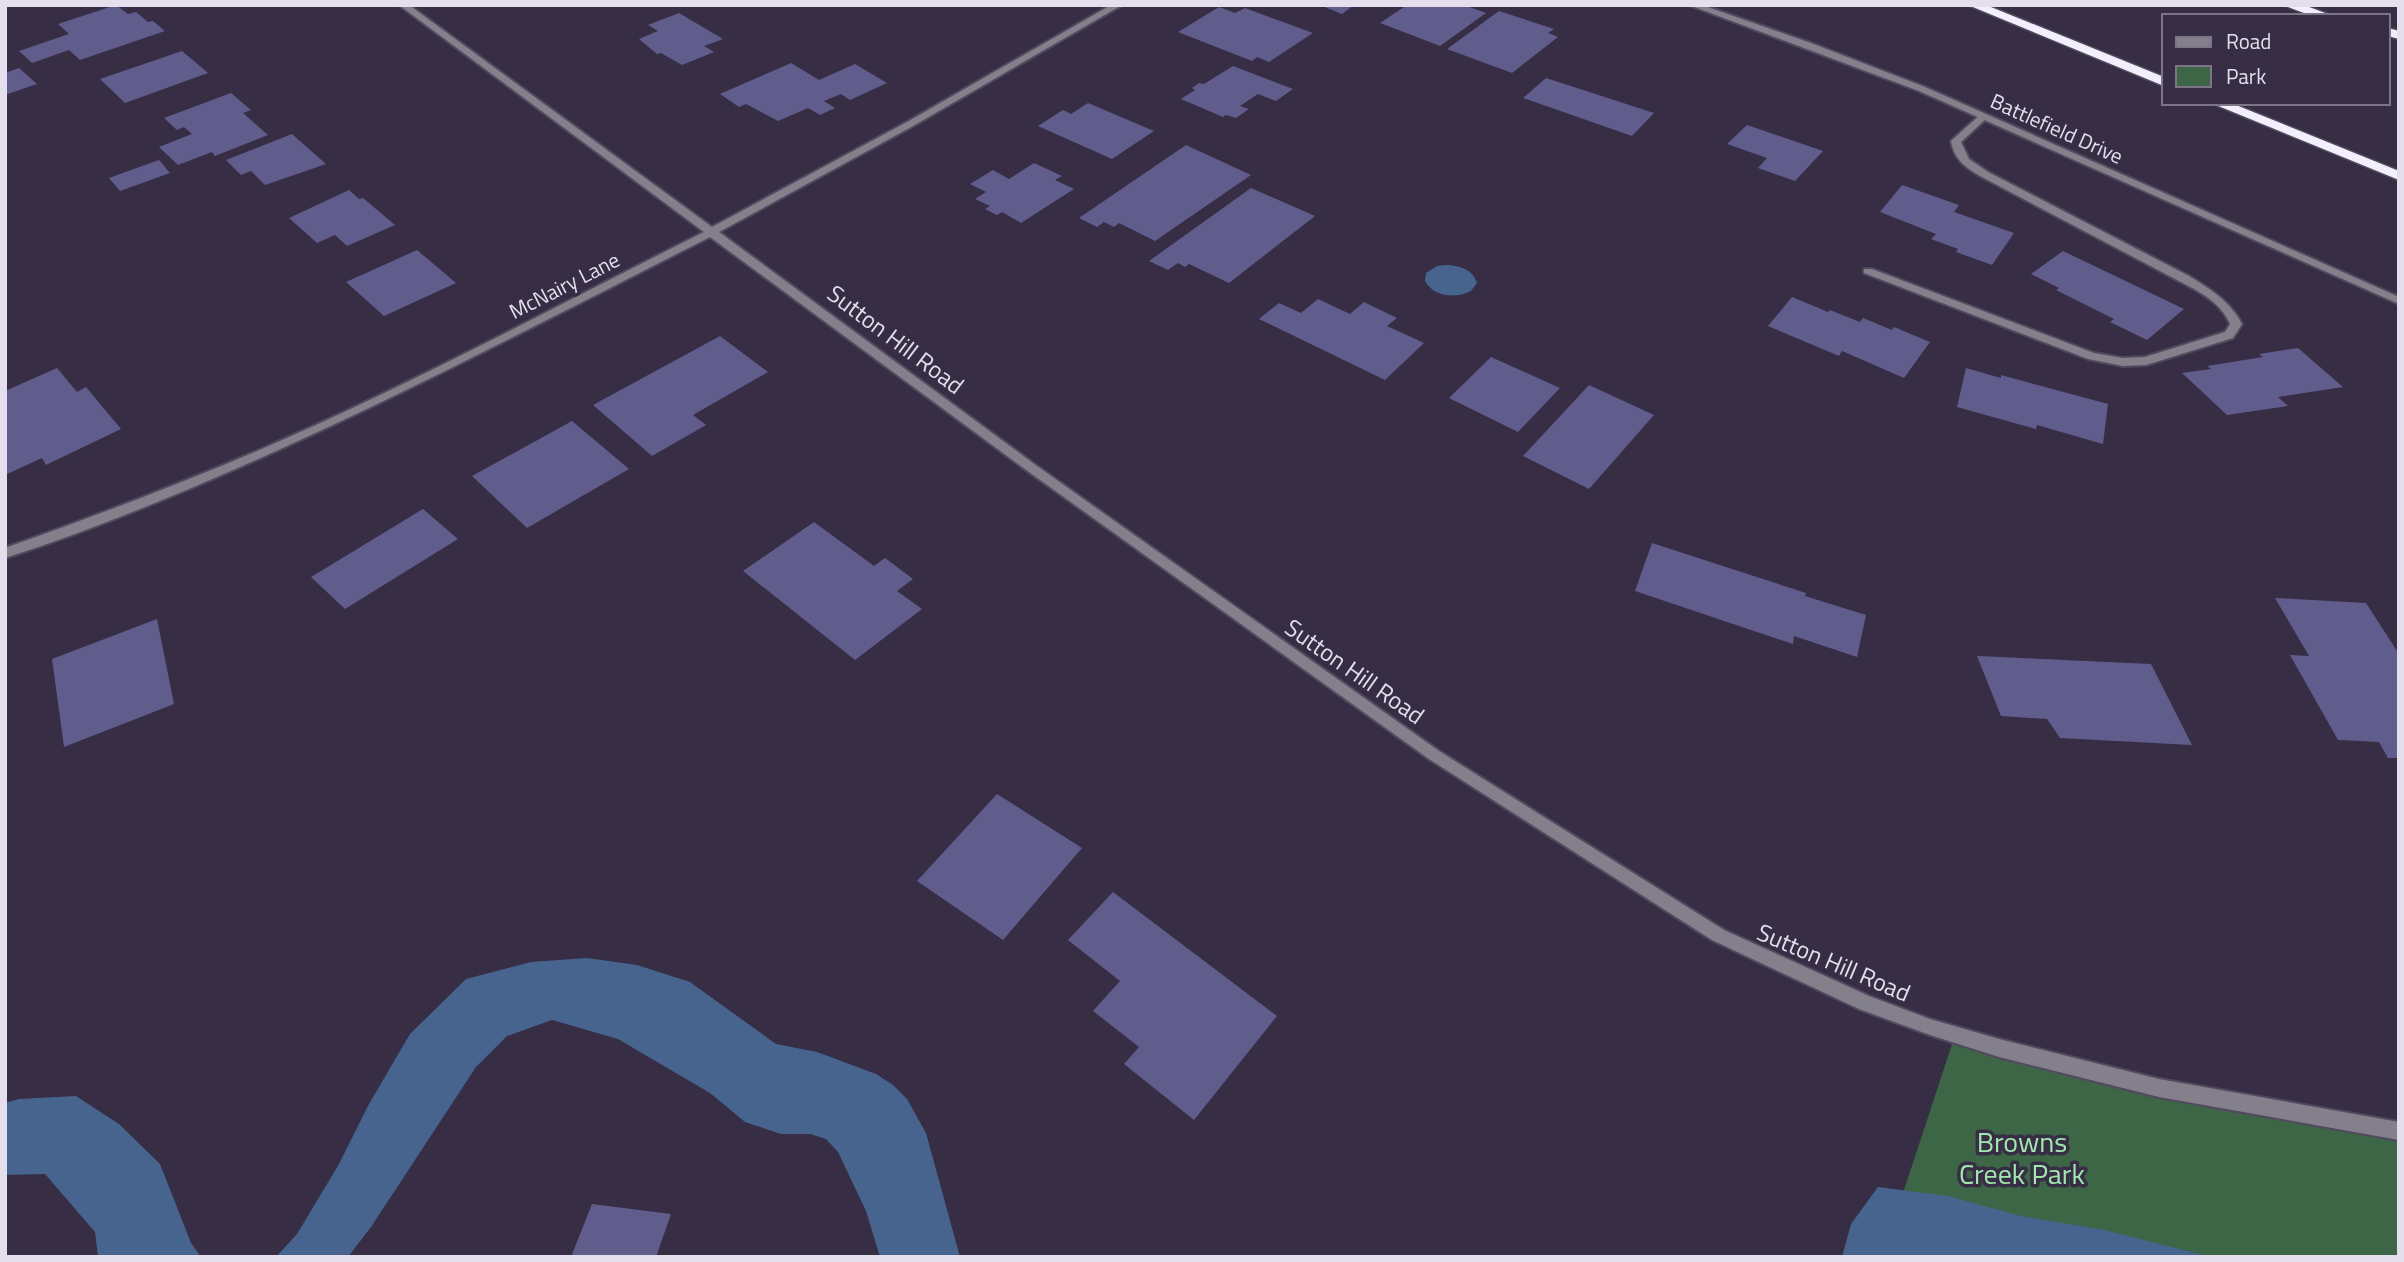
<svg xmlns="http://www.w3.org/2000/svg" width="2404" height="1262" font-family="'Titillium Web',sans-serif">
	<style>
		.green { fill: #3c6645 }
		.water { fill: #47648e }
		.building { fill: #605d8d }
		.lines { fill: none; stroke-linecap: round; stroke-linejoin: round }
		.lane-casing { stroke: #53495f; stroke-width: 4 }
		.street-casing { stroke: #53495f; stroke-width: 4 }
		.highway-casing { stroke: #53495f; stroke-width: 3 }
		.lane { fill: #83808c; fill-rule: evenodd }
		.street { fill: #83808c; fill-rule: evenodd }
		.highway { fill: #f2effc; fill-rule: evenodd }
		.labels { text-anchor: middle; dominant-baseline: central; stroke-width: 7; stroke-linejoin: round; paint-order: stroke }
		.far-street-label { font-size: 21px; fill: #e5deed; stroke: #372d44 }
		.street-label { font-size: 24px; fill: #e5deed; stroke: #372d44 }
		.near-park-label { font-size: 28px; fill: #a1e7ae; stroke: #372d44 }
	</style>
	<rect width="100%" height="100%" fill="#372d44"/>
	<path class="green" d="M1955,1035L2399,1131V1257H1882Z"/>
	<path class="water" d="M1448,265C1461,266 1473,270 1477,283L1471,291C1455,299 1434,297 1425,281L1426,273L1437,266Z
		M587,958L637,965L690,982L776,1044L817,1052L876,1074L893,1085L907,1099L926,1133L960,1257H880L866,1211L838,1152L826,1139L810,1134H781L745,1122L710,1093L618,1039L552,1020L507,1036L476,1067L371,1227L348,1257H276L297,1234L339,1164L369,1104L410,1034L466,979L531,962Z
		M76,1096L119,1124L160,1164L191,1243L201,1257H98L95,1232L45,1174L5,1175V1103L19,1099Z
		M1878,1187L1948,1196L2021,1216L2104,1230L2211,1257H1842L1851,1224Z"/>
	<path class="building" d="M116,5L128,14L136,12L148,22L153,21L165,31L80,60L69,50L32,63L19,51L69,34L58,24Z
		M1320,5H1354L1342,14Z
		M1407,5H1464L1486,13L1440,46L1380,23Z
		M1219,7L1235,13L1245,8L1313,33L1269,62L1257,57L1252,61L1178,32Z
		M1499,11L1554,29L1548,33L1558,37L1512,73L1447,49Z
		M679,13L723,39L704,46L714,52L682,65L661,53L657,54L639,39L658,31L648,25Z
		M182,51L208,73L125,103L100,79Z
		M791,63L819,80L855,64L887,83L850,100L841,94L824,101L835,108L820,115L808,108L778,121L746,104L739,107L720,94Z
		M1233,66L1293,89L1276,101L1258,94L1240,106L1249,109L1236,118L1226,115L1223,117L1181,99L1195,90L1192,88L1199,83L1204,84Z
		M19,68L37,84L5,95V73Z
		M1546,78L1654,113L1632,136L1523,98Z
		M231,93L251,110L243,113L268,135L215,156L212,152L178,165L159,147L192,134L184,127L177,130L164,118Z
		M1088,103L1154,131L1112,159L1038,126L1063,110L1071,114Z
		M1747,125L1823,151L1795,181L1758,168L1767,158L1727,144Z
		M292,134L326,164L265,185L251,171L241,175L226,160Z
		M1186,145L1251,175L1155,241L1119,223L1114,227L1104,222L1097,227L1079,218Z
		M159,160L170,173L120,191L109,178Z
		M1034,163L1062,176L1055,180L1074,189L1021,223L1002,212L997,215L985,209L990,206L975,199L986,192L970,184L993,170L1009,179Z
		M1902,185L1959,205L1954,212L2014,233L1992,265L1956,252L1958,249L1931,239L1936,234L1880,212Z
		M1251,188L1315,216L1229,283L1189,264L1185,267L1178,263L1168,270L1149,261Z
		M349,190L359,199L363,198L395,225L347,246L335,235L317,243L289,218Z
		M417,250L456,283L384,316L346,282Z
		M2063,251L2184,309L2147,340L2110,322L2114,319L2056,290L2059,288L2031,274Z
		M1792,297L1828,312L1830,310L1860,322L1863,318L1892,330L1894,327L1930,342L1904,378L1842,351L1839,356L1768,326Z
		M1318,299L1350,314L1364,302L1397,318L1387,326L1424,343L1385,380L1259,319L1279,303L1301,313Z
		M720,336L768,372L693,415L706,425L652,456L593,405Z
		M2298,348L2343,387L2278,397L2288,406L2227,415L2182,373L2211,369L2207,366L2263,357L2259,354Z
		M1491,357L1560,388L1518,432L1449,398Z
		M57,368L77,392L86,387L121,429L46,465L42,458L5,475V391Z
		M1966,368L2001,378V375L2108,404L2103,444L2037,425L2036,429L1957,407Z
		M1589,385L1654,415L1589,489L1523,456Z
		M572,421L629,469L527,528L472,476Z
		M423,509L458,539L345,609L311,577Z
		M814,522L874,566L885,558L913,579L897,591L922,609L855,660L743,571Z
		M1652,543L1806,593L1805,596L1866,615L1857,657L1794,636L1793,644L1635,591Z
		M2275,598L2366,603L2399,654V758H2388L2379,742L2338,740L2290,655L2309,656Z
		M157,619L174,704L64,747L52,659Z
		M1977,656L2151,664L2192,745L2060,738L2047,719L2001,716Z
		M997,794L1082,848L1003,940L917,881Z
		M1113,892L1277,1016L1194,1120L1124,1064L1139,1047L1093,1011L1120,981L1068,940Z
		M592,1204L671,1214L656,1257H571Z"/>
	<g class="lines">
		<defs>
			<path id="lane" d="M1981,114L1989,116L1961,142L1969,159L1988,172L2189,276C2210,289 2230,301 2242,324L2233,338L2146,365L2123,366L2088,359L1864,273V269H1872L2094,353L2123,358L2145,357L2225,332L2230,324C2223,308 2211,299 2196,290L1980,176C1965,167 1954,159 1951,141Z"/>
			<path id="street" d="M399,5H409L712,227L907,122L1111,5H1122L913,126L719,232L1037,466L1439,751L1724,930L1869,996L1930,1019L1999,1039L2159,1079L2399,1122V1140L2159,1097L1999,1057L1930,1035L1859,1009L1712,940L1429,759L1029,472L710,237C538,324 368,414 189,489C129,514 68,538 5,558V548C90,518 174,486 257,451C409,386 556,306 704,232Z
				M1689,5H1702L1811,43L1925,87L2399,297V304L1919,91Z"/>
			<path id="highway" d="M1968,5H1986L2164,77V86Z
				M2283,5H2304L2333,16H2312Z
				M2388,28L2399,31V39L2388,36Z
				M2211,103H2231L2399,171V180Z"/>
		</defs>
		<use href="#lane" class="lane-casing"/>
		<use href="#street" class="street-casing"/>
		<use href="#highway" class="highway-casing"/>
		<use href="#lane" class="lane"/>
		<use href="#street" class="street"/>
		<use href="#highway" class="highway"/>
	</g>
	<g class="labels">
		<g class="far-street-label">
			<text transform="translate(2057 128) rotate(24)">Battlefield Drive</text>
			<text transform="translate(564 285) rotate(-27)">McNairy Lane</text>
		</g>
		<g class="street-label">
			<text transform="translate(896 339) rotate(37)">Sutton Hill Road</text>
			<text transform="translate(1355 671) rotate(35)">Sutton Hill Road</text>
			<text transform="translate(1834 962) rotate(23)">Sutton Hill Road</text>
		</g>
		<g class="near-park-label">
			<text x="2022" y="1141">Browns<tspan x="2022" dy="32">Creek Park</tspan></text>
		</g>
	</g>
	<rect width="2404" height="1262" fill="none" stroke="#e5deed" stroke-width="14"/>
	<rect x="2162" y="14" width="228" height="91" fill="#372d44" stroke="#7d7488" stroke-width="2"/>
	<rect x="2176" y="37" width="35" height="10" fill="#83808c" stroke="#7d7488" stroke-width="2"/>
	<text x="2226" y="49" font-size="21" fill="#e5deed">Road</text>
	<rect x="2176" y="66" width="35" height="21" fill="#3c6645" stroke="#7d7488" stroke-width="2"/>
	<text x="2226" y="84" font-size="21" fill="#e5deed">Park</text>
</svg>
